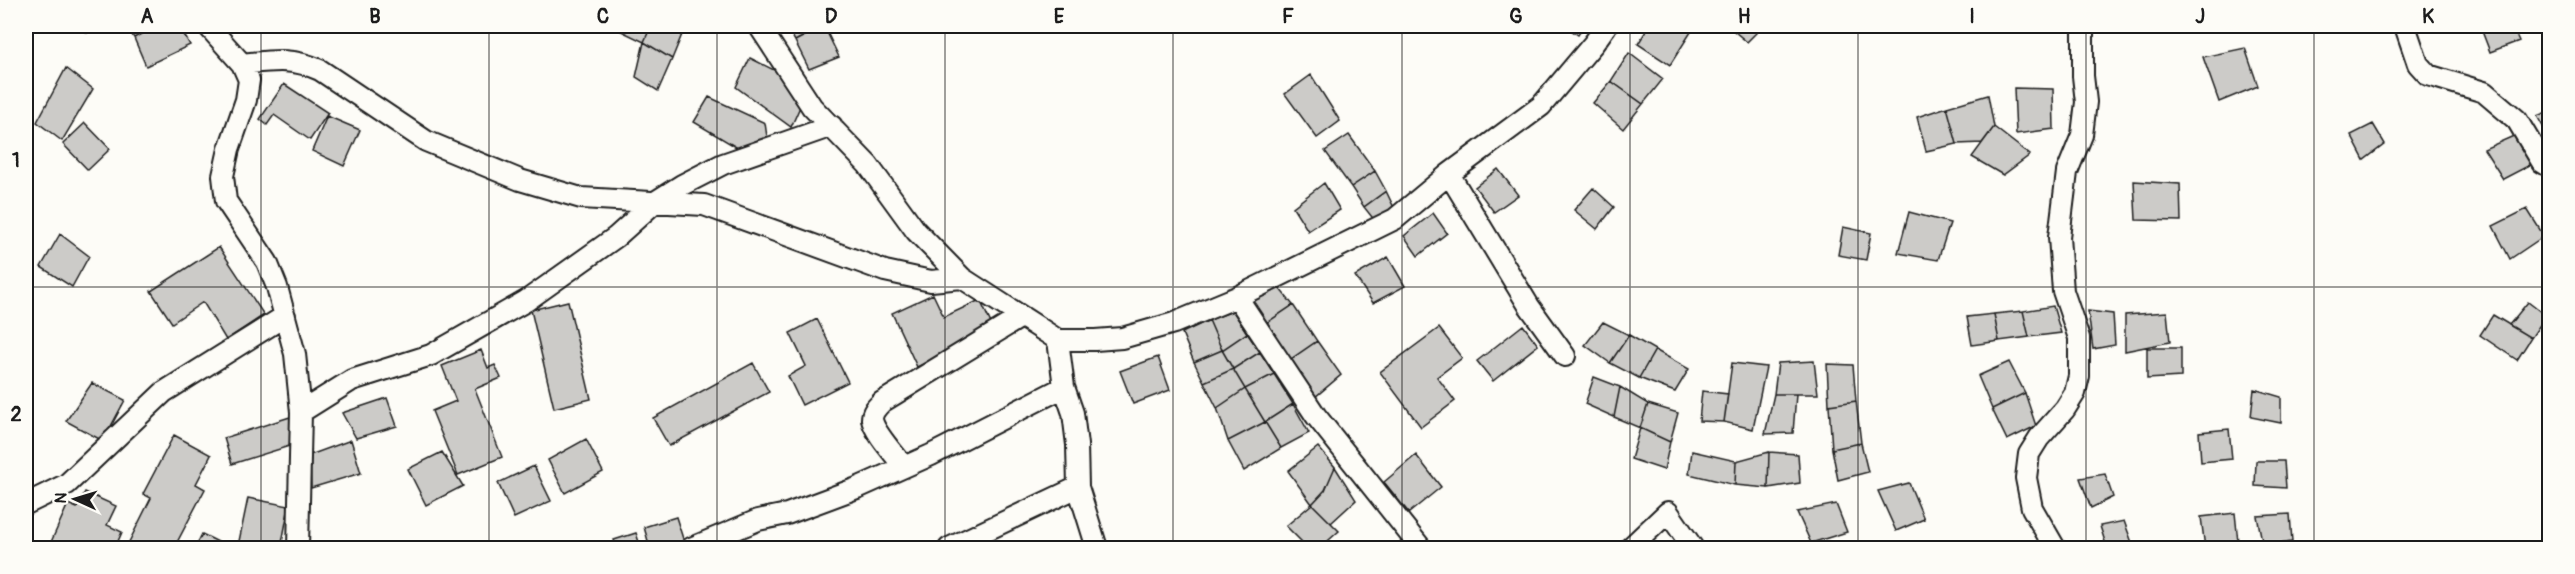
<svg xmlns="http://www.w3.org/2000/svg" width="2575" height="574" font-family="Pangolin,sans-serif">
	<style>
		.building { fill: #cccbc8; stroke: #1c1c1c; stroke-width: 1.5 }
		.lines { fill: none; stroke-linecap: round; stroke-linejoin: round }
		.minor-casing { stroke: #1c1c1c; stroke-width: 24 }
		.minor { stroke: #fdfcf7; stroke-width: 20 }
		.grid { fill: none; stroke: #1c1c1c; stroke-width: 1.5; stroke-opacity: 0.55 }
		.neatline { fill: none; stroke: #1c1c1c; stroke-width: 2 }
		.grid-label { font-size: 20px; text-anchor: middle; font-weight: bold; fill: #1c1c1c }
	</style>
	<rect width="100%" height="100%" fill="#fdfcf7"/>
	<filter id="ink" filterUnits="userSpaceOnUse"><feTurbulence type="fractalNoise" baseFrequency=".0167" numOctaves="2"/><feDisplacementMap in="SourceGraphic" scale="12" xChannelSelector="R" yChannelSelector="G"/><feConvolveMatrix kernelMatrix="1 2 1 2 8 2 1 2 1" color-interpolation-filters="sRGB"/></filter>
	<g filter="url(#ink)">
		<path class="building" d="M76,26H92L87,33Z
			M126,26H155L134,38Z
			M155,26H179L190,45L146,66L134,38Z
			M621,26H651L644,42L619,30Z
			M651,26H674L683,32L672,59L644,42Z
			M786,26H822L795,41Z
			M824,26L839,57L809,69L795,41Z
			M1565,26H1584L1578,35Z
			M1649,26H1681L1691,32L1670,65L1638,44Z
			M1728,26H1758L1760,29L1747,42Z
			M2480,26H2512L2519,41L2490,52Z
			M644,42L672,59L658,91L636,77Z
			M2245,48L2258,86L2219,102L2203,57Z
			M1629,53L1663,79L1643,104L1611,81Z
			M750,58L776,71L803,100L791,127L736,87Z
			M66,68L93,89L62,141L37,122Z
			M1311,75L1340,121L1317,138L1285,94Z
			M1611,81L1643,104L1623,129L1593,103Z
			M284,84L328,113L310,140L274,115L267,125L260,119Z
			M2014,88L2053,89L2054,129L2016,134Z
			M1988,95L1994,127L1982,143L1957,144L1947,107Z
			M709,97L765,123L767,137L741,150L694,122Z
			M1947,107L1957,144L1926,151L1917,117Z
			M2550,111V139L2537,116Z
			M327,116L360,130L344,166L312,151Z
			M85,123L110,149L88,170L63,144Z
			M2373,124L2385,144L2364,160L2351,135Z
			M1994,127L2030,155L2003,175L1972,157Z
			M1349,135L1375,171L1351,187L1325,151Z
			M2516,135L2532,164L2503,179L2484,149Z
			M1498,169L1518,195L1494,212L1475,187Z
			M1375,171L1386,191L1364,207L1351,187Z
			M2134,181L2180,184L2181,221L2136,220Z
			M1324,183L1340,210L1308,231L1293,207Z
			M1593,188L1614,207L1597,229L1574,210Z
			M1386,191L1397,214L1379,226L1364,207Z
			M2527,209L2544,236L2510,259L2493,226Z
			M1909,212L1950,223L1938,260L1898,253Z
			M1433,213L1447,233L1418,256L1404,236Z
			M1843,227L1871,233L1866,260L1838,255Z
			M60,234L89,256L72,287L41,267Z
			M219,247L264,315L226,340L203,302L172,323L151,291Z
			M1388,257L1405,286L1373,303L1355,276Z
			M1275,283L1293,305L1265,324L1247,302Z
			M933,294L944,317L980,300L994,330L917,367L892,313Z
			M568,301L591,399L554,408L531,310Z
			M2528,302L2546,316L2531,338L2509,325Z
			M1293,305L1317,341L1291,359L1265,324Z
			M2053,306L2061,333L2029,337L2023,311Z
			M1233,311L1247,333L1222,350L1209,320Z
			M2023,311L2029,337L1999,341L1994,314Z
			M2088,311L2113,314L2115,345L2093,349Z
			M2167,312L2170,342L2125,351V315Z
			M1994,314L1999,341L1972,345L1967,317Z
			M2493,315L2531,338L2517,360L2480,335Z
			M817,319L848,382L802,405L788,376L806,366L790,333Z
			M1209,320L1222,350L1194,362L1182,333Z
			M1603,322L1629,335L1610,363L1585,345Z
			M1523,325L1538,345L1493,381L1477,361Z
			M1439,328L1462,358L1437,377L1455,401L1421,427L1380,372Z
			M1247,333L1260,352L1233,369L1222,350Z
			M1629,335L1655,350L1639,378L1610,363Z
			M1317,341L1341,375L1315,397L1291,359Z
			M2147,348H2181V377L2147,379Z
			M481,350L488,368L495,365L501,378L475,389L502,457L458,475L432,411L456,401L442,366Z
			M1222,350L1233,369L1204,382L1194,362Z
			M1655,350L1689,369L1675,392L1639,378Z
			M1260,352L1274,374L1245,389L1233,369Z
			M1158,357L1170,390L1133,404L1120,371Z
			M1814,361L1818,394H1774L1778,363Z
			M2009,362L2025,393L1992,409L1978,376Z
			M753,363L769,392L669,446L653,418Z
			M1732,363L1766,367L1753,429L1724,422Z
			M1827,364L1853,365L1856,401L1829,405Z
			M1233,369L1245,389L1217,408L1204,382Z
			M1274,374L1293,404L1265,422L1245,389Z
			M1594,377L1620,387L1614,417L1585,404Z
			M92,383L125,400L103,441L66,421Z
			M1620,387L1648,404L1640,428L1614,417Z
			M1245,389L1265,422L1228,441L1217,408Z
			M2254,389L2281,397V423L2251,417Z
			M1702,391L1728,394L1724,422L1699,421Z
			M2025,393L2036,426L2007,440L1992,409Z
			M1774,394H1796L1793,433L1765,434Z
			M387,398L397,426L356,438L342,413Z
			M1856,401L1861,443L1832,449L1829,405Z
			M1293,404L1309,433L1281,448L1265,422Z
			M1648,404L1678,413L1670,442L1640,428Z
			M290,417L299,443L232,464L224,438Z
			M1265,422L1281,448L1244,471L1228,441Z
			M1640,428L1670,442L1664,470L1631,459Z
			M2229,429L2232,459L2201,462L2199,432Z
			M174,435L211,455L196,484L205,489L174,548H126L151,498L143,494Z
			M586,439L603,472L565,493L548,460Z
			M351,440L361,473L311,488L310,455Z
			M1861,443L1868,472L1838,480L1832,449Z
			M1318,447L1335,467L1325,490L1312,504L1288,471Z
			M1692,451L1736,461L1735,485L1689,474Z
			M442,452L463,486L426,505L408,469Z
			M1769,452L1798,454L1800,483L1768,488Z
			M1769,452L1768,488L1735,485L1736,461Z
			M1416,455L1441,487L1409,513L1384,482Z
			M2256,461H2284L2286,488L2255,486Z
			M534,466L551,501L514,518L498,483Z
			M1335,467L1356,500L1331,523L1312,504L1325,490Z
			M2105,474L2113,497L2091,508L2080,478Z
			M1909,483L1924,519L1896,531L1878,491Z
			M85,492L116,506L107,525L122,532L115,548H65L51,542L68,504L77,508Z
			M248,498L289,506L281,548L238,546Z
			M1312,504L1339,531L1320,548H1308L1286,526Z
			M1836,504L1847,532L1811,543L1797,512Z
			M2235,513L2238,542L2216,548H2205L2201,517Z
			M2290,514L2292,542L2263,546L2257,516Z
			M676,517L686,548H650L644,527Z
			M2124,521L2134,548H2107L2100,526Z
			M636,533L641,548H617L614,540Z
			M202,534L230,548H195Z"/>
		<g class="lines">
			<defs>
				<path id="minor" d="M208,26L242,64L249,80L246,100L229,149L223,176L226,201L267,262L277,287L295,354L301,412L298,548
					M759,26L812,107L868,165L916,231L962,278L1058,340H1095L1122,338L1174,323L1237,297L1395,219L1449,174L1541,106L1594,43L1606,26
					M2405,26L2418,64L2428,75L2484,92L2517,120L2542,162L2550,167
					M242,64C272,61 292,57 320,70L426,141L520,180L581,198L704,205L885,271L931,281L962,278
					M1449,174L1529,306L1565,356
					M1237,297L1316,416L1421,548
					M1058,340L1064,387L1073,413L1077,445L1078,487L1097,548
					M301,412L352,380L431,355L526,301L616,237L655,202L682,185L723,164L832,126
					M904,467C896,456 873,431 872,419C872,411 877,407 882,402L1021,317
					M26,504L67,484L164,392L285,316
					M691,548L758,520L787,514L857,488L931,455L1064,387
					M949,548L1078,487
					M1630,548L1668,512L1693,548
					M2055,548L2032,508L2026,478L2029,454L2039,438L2065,409L2075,393L2079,376V338L2063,291L2059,237L2067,172L2082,135L2086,102L2083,76V26"/>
			</defs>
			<use href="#minor" class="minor-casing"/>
			<use href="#minor" class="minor"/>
		</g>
	</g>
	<path class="grid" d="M261,26V548M489,26V548M717,26V548M945,26V548M1173,26V548M1402,26V548M1630,26V548M1858,26V548M2086,26V548M2314,26V548M26,287H2550"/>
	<rect width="2575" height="574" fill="none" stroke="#fdfcf7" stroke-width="66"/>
	<g transform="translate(75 499) rotate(274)" stroke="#fdfcf7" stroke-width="4.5" paint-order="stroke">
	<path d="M0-4.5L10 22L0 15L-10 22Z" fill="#1c1c1c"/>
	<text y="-9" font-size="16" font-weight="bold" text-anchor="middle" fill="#1c1c1c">N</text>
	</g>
	<rect x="33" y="33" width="2509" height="508" class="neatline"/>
	<g class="grid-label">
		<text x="147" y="23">A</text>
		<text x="375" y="23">B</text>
		<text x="603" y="23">C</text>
		<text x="831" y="23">D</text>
		<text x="1059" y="23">E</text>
		<text x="1288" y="23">F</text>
		<text x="1516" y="23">G</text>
		<text x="1744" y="23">H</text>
		<text x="1972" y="23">I</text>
		<text x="2200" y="23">J</text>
		<text x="2428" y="23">K</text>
		<text x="16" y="167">1</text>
		<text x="16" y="421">2</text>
	</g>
</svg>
